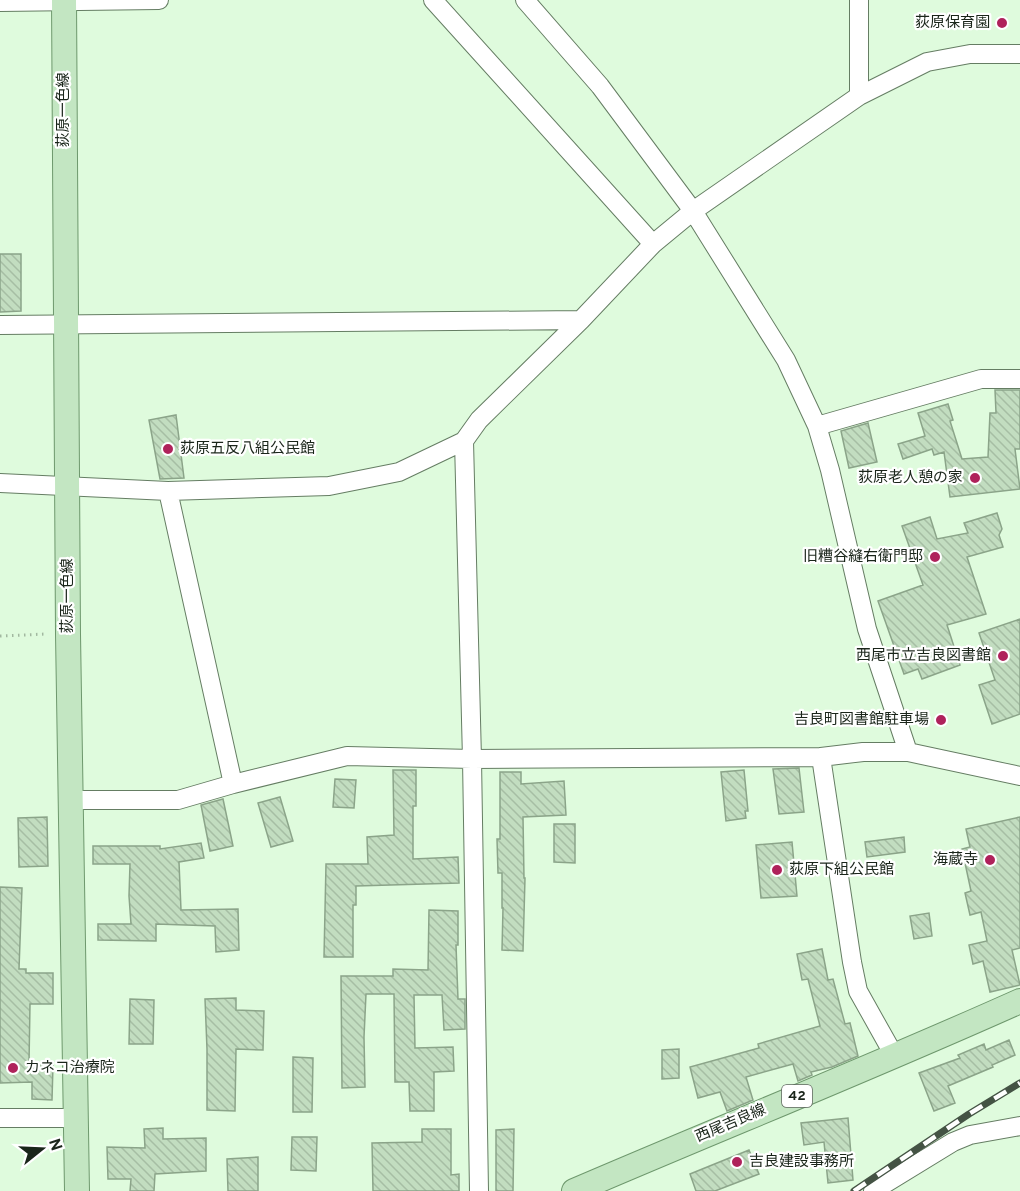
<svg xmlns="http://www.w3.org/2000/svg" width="1020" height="1191" font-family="Overpass,'Noto Sans JP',sans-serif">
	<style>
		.building { fill: url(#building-back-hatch); stroke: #8ba489; stroke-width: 1.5 }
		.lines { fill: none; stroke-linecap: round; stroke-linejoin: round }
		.minor-casing { stroke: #657d63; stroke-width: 20 }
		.major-casing { stroke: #6e986d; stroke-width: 26 }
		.path { stroke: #a2b8a0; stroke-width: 3; stroke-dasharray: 1.5 4.5; stroke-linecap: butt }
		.minor { stroke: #fff; stroke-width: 18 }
		.major { stroke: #c3e6c2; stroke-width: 24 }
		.rail-casing { stroke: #445344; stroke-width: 7 }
		.rail { stroke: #fff; stroke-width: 4.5; stroke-dasharray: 14; stroke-linecap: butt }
		.poi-dot { fill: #af225b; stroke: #fff; stroke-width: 2 }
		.labels { text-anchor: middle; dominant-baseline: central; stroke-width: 4.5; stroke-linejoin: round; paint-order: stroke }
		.shield { fill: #fff; stroke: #5f665f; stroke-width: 1.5 }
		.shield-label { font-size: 14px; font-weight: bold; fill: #1a251a }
		.poi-label { font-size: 15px; fill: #1a251a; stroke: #fff; text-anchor: end }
		.street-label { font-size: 15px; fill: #1a251a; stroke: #fff }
	</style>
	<defs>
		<pattern id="building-back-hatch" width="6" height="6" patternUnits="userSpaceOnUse" patternTransform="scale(1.5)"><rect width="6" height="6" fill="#c2ddc0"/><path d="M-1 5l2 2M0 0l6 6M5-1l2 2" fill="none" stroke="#a6bea4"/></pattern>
	</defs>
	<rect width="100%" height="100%" fill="#dffbdd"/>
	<path class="building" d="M0,254H21V311L0,312Z
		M995,390H1020V449H1015L1020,489L950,497L944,452L934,455L932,449L903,459L898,444L925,436L918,413L948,404L953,420L950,421L962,459L988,457L990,413H996Z
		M176,415L184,478L160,479L149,420Z
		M868,423L877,462L849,468L841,431Z
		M997,513L1002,529L999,535L1003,547L967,557L986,614L947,625L960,665L922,679L918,669L904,674L878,601L923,585L902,526L930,517L937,539L968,533L964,523Z
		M1020,619V714L992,724L979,685L995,680L979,633Z
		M799,768L804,812L779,814L773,769Z
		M393,770H416V806H413V859L458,857L459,883L356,886V905H353V957H324L326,864H368L367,837L394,835Z
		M744,770L748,811H745L746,818L726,821L721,772Z
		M500,772H521V784L564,781L566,815L523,817L524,878H525L523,951L502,950L503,908H502V873H498L497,839H500Z
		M335,779L356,780L354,808L333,807Z
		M280,797L293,841L271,847L258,803Z
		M223,799L233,846L210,851L201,805Z
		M47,817L48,866L19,867L18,818Z
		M1020,817V948L1012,950L1020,985L990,992L983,961L973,964L969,945L987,941L981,912L970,915L965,893L971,891L962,849L970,847L966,829Z
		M554,824H575V863L554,862Z
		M904,837L905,852L867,857L865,842Z
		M792,842L797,896L761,898L756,845Z
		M201,843L204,858L179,862L181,910L238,909L239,950L216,952L215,926L156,924V941L98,940V924H131L129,896L130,864H93V846H160V849Z
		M0,887L22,888L19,969H26V973H53V1004H30L29,1064L53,1065L52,1100L32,1099V1082L0,1083Z
		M429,910L458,911V945H456L458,999H465V1029L444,1030L442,995H414L415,1048L453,1047L454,1071L434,1072V1111H410L409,1082H395L394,994H366L364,1037L365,1087L342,1088L341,976H393V969L428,970Z
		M929,913L932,936L914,939L910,916Z
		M822,949L828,980L833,979L845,1024L850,1023L858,1056L832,1067L811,1072L812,1075L798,1081L793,1064L746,1077L753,1100L727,1111L720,1092L698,1098L690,1067L759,1048L758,1044L820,1026L808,979L802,980L797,954Z
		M236,998V1010L264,1011L263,1050L236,1049L235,1111L207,1110V1049L205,999Z
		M130,999L154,1000L153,1044H129Z
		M1009,1040L1015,1055L992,1065L993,1067L948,1086L955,1103L934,1111L919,1073L960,1058L958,1055L984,1044L986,1050Z
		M679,1049V1078L662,1079V1050Z
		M293,1057L313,1058L312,1112H293Z
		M848,1118L853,1180L828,1183L824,1142L804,1145L801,1123Z
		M163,1128V1139L206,1138V1171L155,1174L154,1191H130L131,1179H108L107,1147L145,1148L144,1129Z
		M422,1129H451V1175L459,1174V1191H373L372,1143L422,1142Z
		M514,1129L513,1191H496V1130Z
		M292,1137H317L316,1171L291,1170Z
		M749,1150L759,1174L715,1191H696L690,1174Z
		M258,1157V1191H228L227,1159Z"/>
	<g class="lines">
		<defs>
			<path id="minor" d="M433,0L653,244
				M525,0L600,86L693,211L786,360L817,426L830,470L867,629L908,752
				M859,0V96
				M0,2L159,0
				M0,325L581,320
				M817,426L981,379H1020
				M464,441L472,759L479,1191
				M0,483L168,491L329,486L399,472L464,441L479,420L581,320L653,244L693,211L859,96L927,62L970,54H1020
				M168,491L233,784
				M821,757L852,962L858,991L895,1057
				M71,800H178L233,784L347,756L472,759L821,757L863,752H908L1020,776
				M0,1118H75
				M873,1191L953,1142L970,1135L1020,1126"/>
			<path id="major" d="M64,0L68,634L77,1191
				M574,1191C723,1127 873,1067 1020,1001"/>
		</defs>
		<use href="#minor" class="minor-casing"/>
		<use href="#major" class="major-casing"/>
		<path class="path" d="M0,636L46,634"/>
		<use href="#minor" class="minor"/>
		<use href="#major" class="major"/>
		<defs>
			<path id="rail" d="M854,1191L969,1114L1020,1083"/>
		</defs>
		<use href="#rail" class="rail-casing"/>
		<use href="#rail" class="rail"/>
	</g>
	<g class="poi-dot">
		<circle cx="1002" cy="23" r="6"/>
		<circle cx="168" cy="449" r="6"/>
		<circle cx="975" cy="478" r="6"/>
		<circle cx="935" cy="557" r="6"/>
		<circle cx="1003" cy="656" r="6"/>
		<circle cx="941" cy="720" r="6"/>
		<circle cx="990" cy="860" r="6"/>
		<circle cx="777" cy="870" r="6"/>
		<circle cx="13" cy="1068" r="6"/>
		<circle cx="737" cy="1162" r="6"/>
	</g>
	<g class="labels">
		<rect class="shield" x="782" y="1085" width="30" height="22" rx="4.5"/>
		<g class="shield-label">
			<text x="797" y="1096">42</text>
		</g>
		<g class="poi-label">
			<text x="990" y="23">荻原保育園</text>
			<text x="180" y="449" text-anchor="start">荻原五反八組公民館</text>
			<text x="963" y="478">荻原老人憩の家</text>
			<text x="923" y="557">旧糟谷縫右衛門邸</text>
			<text x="991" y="656">西尾市立吉良図書館</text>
			<text x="929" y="720">吉良町図書館駐車場</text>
			<text x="978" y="860">海蔵寺</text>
			<text x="789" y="870" text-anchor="start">荻原下組公民館</text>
			<text x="25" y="1068" text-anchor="start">カネコ治療院</text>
			<text x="749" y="1162" text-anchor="start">吉良建設事務所</text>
		</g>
		<g class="street-label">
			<text transform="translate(64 110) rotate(-90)">荻原一色線</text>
			<text transform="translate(68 596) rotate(-90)">荻原一色線</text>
			<text transform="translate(731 1124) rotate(-23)">西尾吉良線</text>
		</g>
	</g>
	<g transform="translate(42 1149) rotate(72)" stroke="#ffffff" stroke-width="4.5" paint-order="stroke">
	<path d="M0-4.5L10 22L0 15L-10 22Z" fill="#1a251a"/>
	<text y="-9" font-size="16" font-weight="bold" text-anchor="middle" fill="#1a251a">N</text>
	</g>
</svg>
